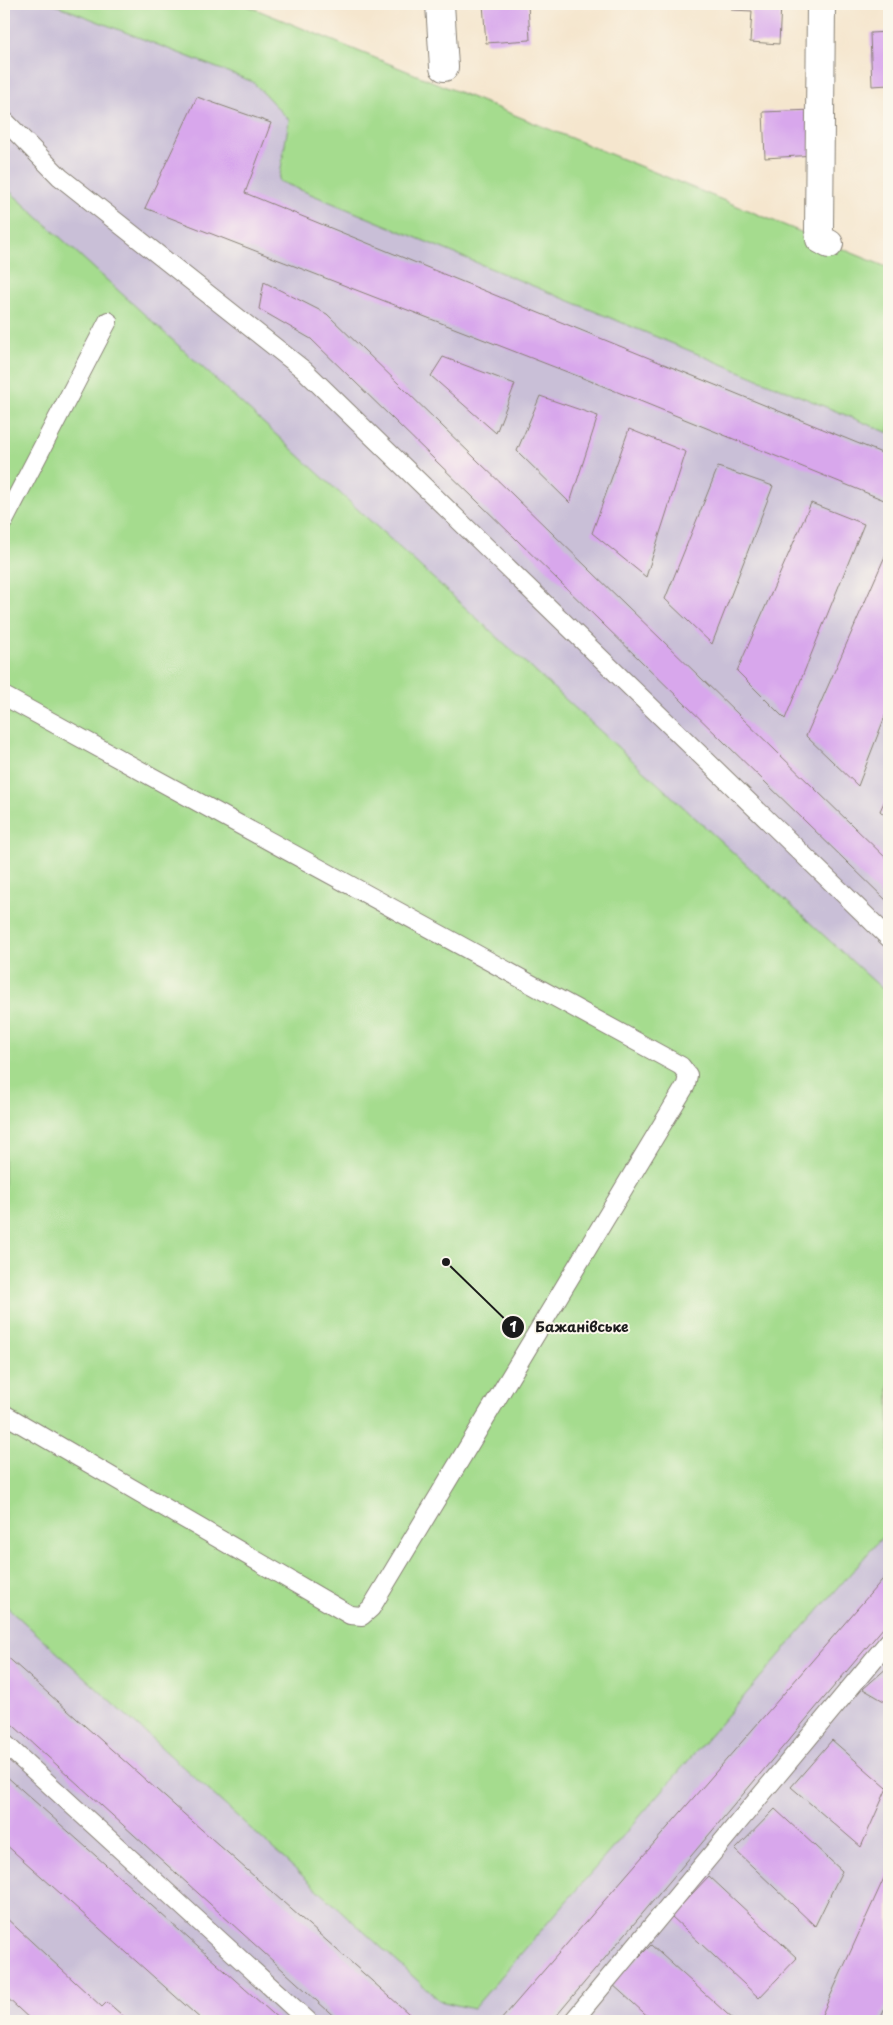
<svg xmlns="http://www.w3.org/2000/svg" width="893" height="2025" font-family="'Playpen Sans',sans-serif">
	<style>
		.industrial { fill: #c9bfd7 }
		.green { fill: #a5dc8e; stroke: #607c55 }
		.building { fill: #d8a7ec }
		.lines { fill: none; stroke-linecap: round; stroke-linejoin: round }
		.lane-casing { stroke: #888175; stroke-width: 20 }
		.street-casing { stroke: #888175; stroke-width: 30 }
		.lane { stroke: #fff; stroke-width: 18 }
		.street { stroke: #fff; stroke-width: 28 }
		.leader { fill: none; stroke: #1c1c1c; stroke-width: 2 }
		.callout-dot { fill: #1c1c1c; stroke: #fbf7ec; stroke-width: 2 }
		.mark-label { font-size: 15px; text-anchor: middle; font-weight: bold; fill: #fff }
		.callout-label { font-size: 14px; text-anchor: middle; font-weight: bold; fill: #1c1c1c; stroke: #fbf7ec; stroke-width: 4; stroke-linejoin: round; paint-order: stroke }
	</style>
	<rect width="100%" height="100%" fill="#fbf7ec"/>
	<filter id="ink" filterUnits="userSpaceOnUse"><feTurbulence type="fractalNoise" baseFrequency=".02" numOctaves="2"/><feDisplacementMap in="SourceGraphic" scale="10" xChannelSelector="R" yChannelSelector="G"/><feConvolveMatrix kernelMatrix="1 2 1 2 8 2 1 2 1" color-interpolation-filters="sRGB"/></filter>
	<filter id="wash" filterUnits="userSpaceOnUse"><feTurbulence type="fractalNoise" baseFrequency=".0096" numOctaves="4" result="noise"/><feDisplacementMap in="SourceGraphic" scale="20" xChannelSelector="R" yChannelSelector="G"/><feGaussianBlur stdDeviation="1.12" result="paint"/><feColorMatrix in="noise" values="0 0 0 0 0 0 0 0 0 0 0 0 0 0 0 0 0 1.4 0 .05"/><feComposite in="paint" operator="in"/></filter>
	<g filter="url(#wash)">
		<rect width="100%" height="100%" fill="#f5e6ce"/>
		<path class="industrial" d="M4,4H53L253,82L289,120L279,181L889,433V995L4,186Z
			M889,1529V2021H4V1604L440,2001L473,2009Z"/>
		<path class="green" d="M53,4H243L889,268V433L279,181L289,120L253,82Z
			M4,186L889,995V1529L473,2009L440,2001L4,1604Z"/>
		<g id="blocks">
			<path class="building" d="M483,4H528L530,40L486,43Z
				M732,4H781L779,44L750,42L752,11L732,10Z
				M889,32V85L872,86L870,33Z
				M197,97L271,123L245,193L889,456V502L593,382L145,208Z
				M813,110L815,155L765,158L763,112Z
				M264,282L327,314L889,861V903L311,339L259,309Z
				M443,357L515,384L496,433L431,376Z
				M540,396L598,416L570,503L517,451Z
				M629,429L686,452L646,577L592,533Z
				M718,467L773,486L712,644L665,599Z
				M811,503L864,524L785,719L737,671Z
				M889,547V706L858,786L806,736Z
				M889,791V819L880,811Z
				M889,1572V1621L552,2021H500Z
				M4,1654L417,2021H339L4,1717Z
				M889,1666V1704L863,1689Z
				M832,1740L887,1788L861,1847L791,1787Z
				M4,1774L281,2021H203L4,1843Z
				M775,1809L842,1871L815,1926L735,1850Z
				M889,1867V1998L879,2021H819Z
				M709,1876L797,1958L759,1998L671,1916Z
				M4,1916L102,2007L107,2002L129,2021H32L4,1995Z
				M651,1945L735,2021H653L612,1984Z
				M596,2016L602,2021H592Z"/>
		</g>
	</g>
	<g filter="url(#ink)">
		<use href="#blocks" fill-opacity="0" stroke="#888175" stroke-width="1"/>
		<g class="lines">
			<defs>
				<path id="lane" d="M4,120L60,177L304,370L889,938
					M4,521L108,321
					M4,696L681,1066L688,1075L686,1085L371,1608L362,1616L350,1615L4,1414
					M4,1743L308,2021
					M573,2021L889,1641"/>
				<path id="street" d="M440,4L444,67
					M821,4L819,230L820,239L829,244"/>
			</defs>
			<use href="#lane" class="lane-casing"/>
			<use href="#street" class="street-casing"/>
			<use href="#lane" class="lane"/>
			<use href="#street" class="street"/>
		</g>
	</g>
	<path class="leader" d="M446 1262L513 1327"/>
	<g class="callout-dot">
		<circle cx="446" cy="1262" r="5"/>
		<circle cx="513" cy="1327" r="12"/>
	</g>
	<g class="mark-label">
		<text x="513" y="1332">1</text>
	</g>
	<g class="callout-label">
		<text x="582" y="1332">Бажанівське</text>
	</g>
	<rect width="893" height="2025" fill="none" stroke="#fbf7ec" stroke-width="20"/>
</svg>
